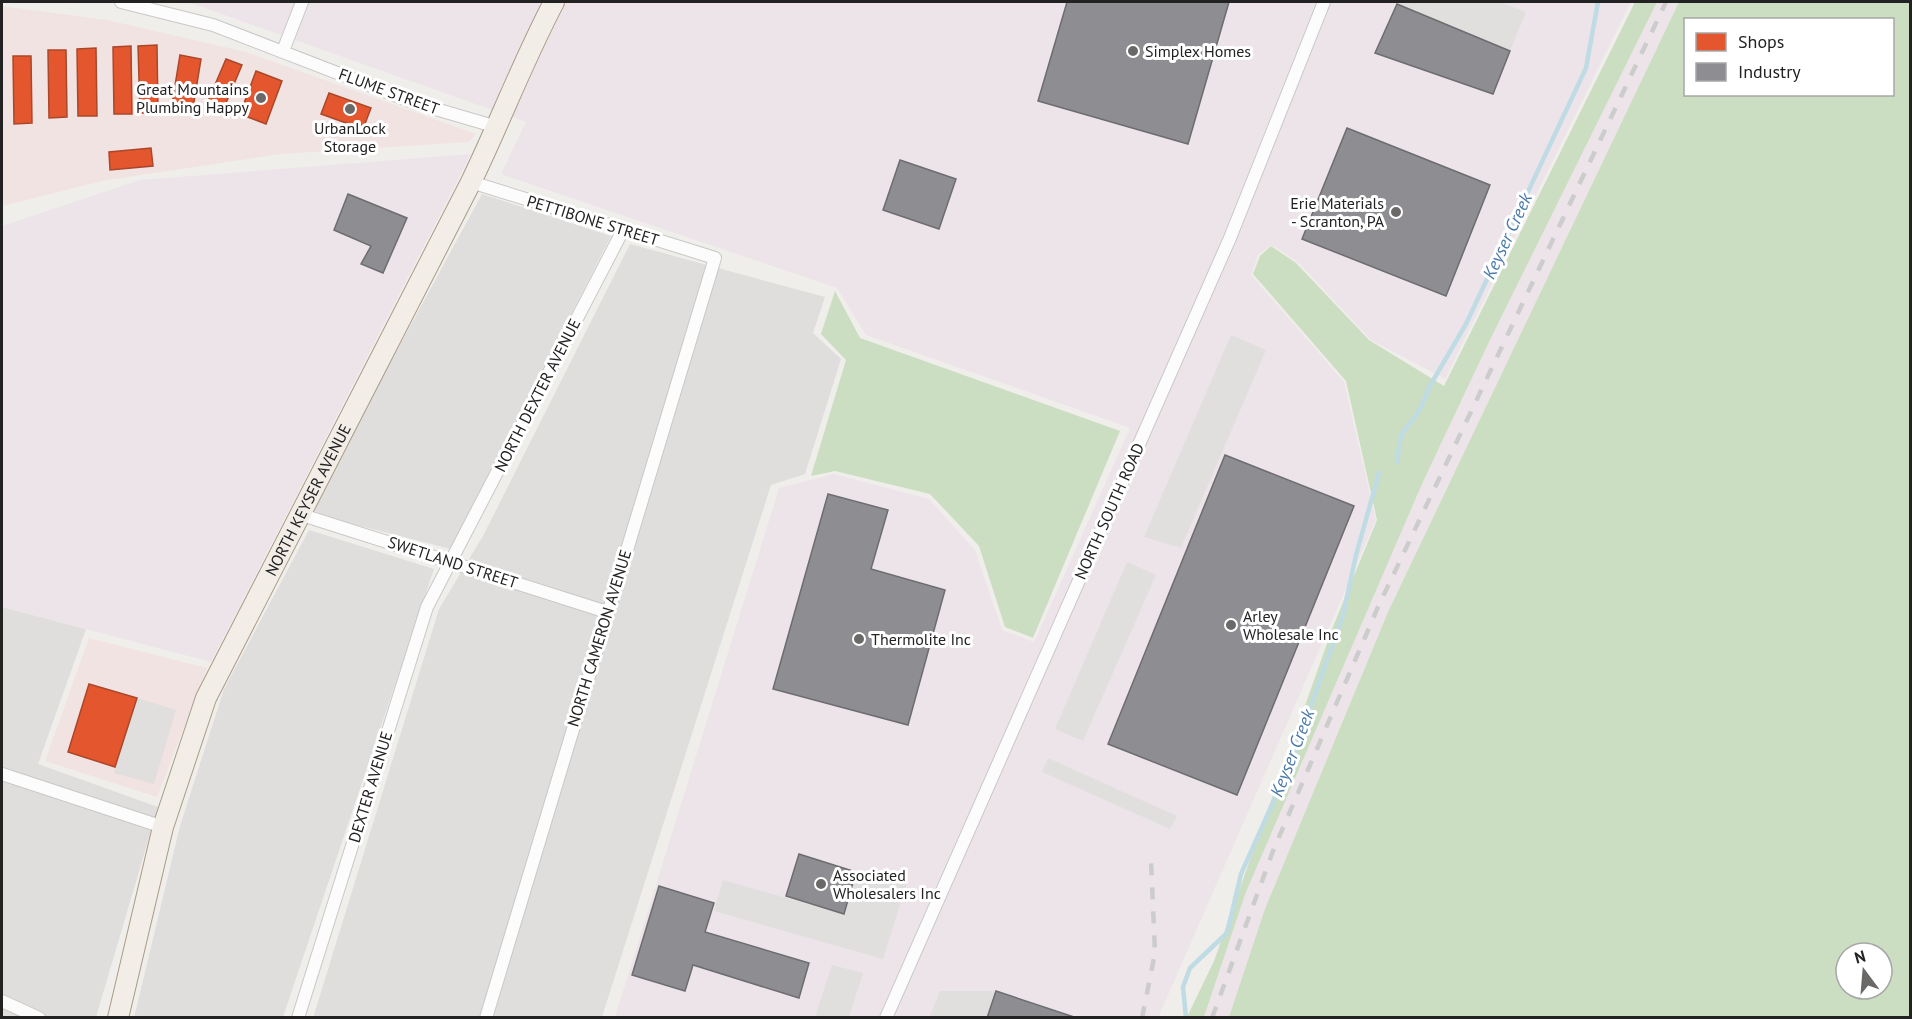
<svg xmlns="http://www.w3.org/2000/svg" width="1912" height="1019" font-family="'PT Sans',sans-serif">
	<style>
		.residential { fill: #dfdedc }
		.commercial { fill: #f1e3e1 }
		.industrial { fill: #ede4e9 }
		.forest { fill: #cbdec1; fill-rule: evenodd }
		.parking { fill: #e0dfde }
		.shops { fill: #e4572e; stroke: #aa472a; stroke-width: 1.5 }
		.industry { fill: #8d8d92; stroke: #6d6d70; stroke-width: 1.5 }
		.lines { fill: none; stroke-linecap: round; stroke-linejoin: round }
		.stream { stroke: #bfdbe3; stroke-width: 4.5 }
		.minor-casing { stroke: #c9c8c7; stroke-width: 14 }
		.primary-casing { stroke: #a79c86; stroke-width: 22 }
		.minor { stroke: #fdfcfc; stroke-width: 12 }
		.primary { stroke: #f3ede7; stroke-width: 20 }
		.rail { stroke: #ccc; stroke-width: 4.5; stroke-dasharray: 12 12; stroke-linecap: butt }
		.poi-dot { fill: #6a6968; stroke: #fff; stroke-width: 2 }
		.labels { text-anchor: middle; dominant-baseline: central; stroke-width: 6; stroke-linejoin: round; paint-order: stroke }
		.poi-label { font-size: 16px; fill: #222; stroke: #fff; text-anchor: start }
		.street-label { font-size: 16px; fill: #222; stroke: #fff }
		.water-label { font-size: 18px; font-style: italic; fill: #4a7aab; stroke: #fff }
	</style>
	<rect width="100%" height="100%" fill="#f0eeeb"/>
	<path class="residential" d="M482,194L611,236L451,549L329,518L311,509Z
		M630,244L825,297L813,333L841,359L805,474L771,485L602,1017L313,1018L439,609L483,536Z
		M309,530L434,569L283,1017L134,1018L180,826L224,689Z
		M2,607L86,629L38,764L158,807L96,1017H2Z"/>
	<path class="commercial" d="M2,6L107,20L246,52L476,134L469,142L281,154L101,181L2,206Z
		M89,638L207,668L157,797L45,761Z"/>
	<path class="industrial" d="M188,2H1631L1445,379L1371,340L1298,262L1271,245L1258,255L1251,275L1344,382L1376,520L1158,1018L615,1017L779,488L834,474L929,499L975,550L1002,630L1034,642L1130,428L866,335L837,288L501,174L526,122Z
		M1657,2H1679L1388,612L1267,905L1229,1017L1204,1018L1246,892L1422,484L1489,342Z
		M471,154L211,662L2,607V226L140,180Z"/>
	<path class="forest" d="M1635,2H1657L1489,342L1422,484L1246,892L1204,1017H1187L1214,961L1334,624L1377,520L1346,381L1253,274L1260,256L1271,246L1296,263L1369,340L1444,386Z
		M1679,2H1910V1017H1229L1265,909L1388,612ZM1686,20H1892V94H1686ZM1846,953H1882V989H1846Z
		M835,291L860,338L1120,431L1033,638L1005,627L979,546L930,494L835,471L811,476L846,360L821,334Z"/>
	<path class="parking" d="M1398,2H1500L1526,12L1510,51L1397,4Z
		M1231,335L1266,350L1181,548L1144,537Z
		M1127,562L1156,575L1083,741L1055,729Z
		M137,698L176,710L154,784L114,773Z
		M1048,758L1177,816L1170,829L1042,772Z
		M856,872L907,883L883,959L714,911L723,880L843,914Z
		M832,965L863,973L849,1017H815Z
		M940,991H996L987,1017L929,1018Z"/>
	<path class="shops" d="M157,45L158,113H140L138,46Z
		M131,46L132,114H114L113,47Z
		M96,48L97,116H78L77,49Z
		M48,50H66L67,117L49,118Z
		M180,55L201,59L193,108L172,104Z
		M13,56H31L32,123L14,124Z
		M226,59L242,65L221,115L205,108Z
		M256,71L282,81L266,124L240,114Z
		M329,93L371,108L363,129L321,114Z
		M151,148L153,166L110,170L109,152Z
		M89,684L137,698L115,767L68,752Z"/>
	<path class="industry" d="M1067,2H1229L1188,144L1038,101Z
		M1397,4L1510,51L1493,94L1375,53Z
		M1347,128L1490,185L1446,296L1302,239Z
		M900,160L956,179L939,229L883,210Z
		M348,194L407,218L383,273L361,264L371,246L334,230Z
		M1225,455L1354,506L1237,795L1108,744Z
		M828,494L888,510L871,569L945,590L908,725L773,689Z
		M799,854L856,872L844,914L786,896Z
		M659,886L714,903L705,932L809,963L799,998L693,965L685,991L632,975Z
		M996,991L1077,1018H987Z"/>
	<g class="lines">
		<path class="stream" d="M1397,462L1401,435L1419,411L1431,384L1466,324L1586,68L1598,2
			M1186,1018L1183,987L1190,968L1227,933L1241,874L1291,762L1343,615L1356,555L1379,473"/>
		<defs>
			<path id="minor" d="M121,2L213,25L415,103L497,127
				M283,51L302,2
				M471,182L715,258L486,1018
				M299,514L607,612
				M2,774L163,827
				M2,1001L39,1018
				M298,1018L427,607L623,230
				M886,1018L1230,238L1324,2"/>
			<g id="primary">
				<path id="s1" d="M118,1018L163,827L206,698L471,182C500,122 523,61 554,2"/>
			</g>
		</defs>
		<use href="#minor" class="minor-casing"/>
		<use href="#primary" class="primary-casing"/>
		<use href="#minor" class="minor"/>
		<use href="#primary" class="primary"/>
		<path class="rail" d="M1142,1018L1155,953L1151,860
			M1212,1018L1273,851L1378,607L1666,2"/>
	</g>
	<g class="poi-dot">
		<circle cx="1133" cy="51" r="6"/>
		<circle cx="261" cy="98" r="6"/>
		<circle cx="350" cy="109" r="6"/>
		<circle cx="1396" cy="212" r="6"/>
		<circle cx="1231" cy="625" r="6"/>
		<circle cx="859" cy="639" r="6"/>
		<circle cx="821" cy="884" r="6"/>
	</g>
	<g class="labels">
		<g class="poi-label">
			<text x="1145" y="51">Simplex Homes</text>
			<text x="249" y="89" text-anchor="end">Great Mountains<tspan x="249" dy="18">Plumbing Happy</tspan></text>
			<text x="350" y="128" text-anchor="middle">UrbanLock<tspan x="350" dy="18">Storage</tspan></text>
			<text x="1384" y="203" text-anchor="end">Erie Materials<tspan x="1384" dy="18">- Scranton, PA</tspan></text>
			<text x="1243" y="616">Arley<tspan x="1243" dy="18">Wholesale Inc</tspan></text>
			<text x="871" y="639">Thermolite Inc</text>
			<text x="833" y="875">Associated<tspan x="833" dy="18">Wholesalers Inc</tspan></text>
		</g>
		<g class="street-label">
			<text transform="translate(389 91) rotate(20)">FLUME STREET</text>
			<text transform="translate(593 220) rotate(17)">PETTIBONE STREET</text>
			<text transform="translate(537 395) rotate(-63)">NORTH DEXTER AVENUE</text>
			<text stroke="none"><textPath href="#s1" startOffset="555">NORTH KEYSER AVENUE</textPath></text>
			<text transform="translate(1109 511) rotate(-66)">NORTH SOUTH ROAD</text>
			<text transform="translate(453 562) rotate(18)">SWETLAND STREET</text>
			<text transform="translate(599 638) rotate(-73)">NORTH CAMERON AVENUE</text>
			<text transform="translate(370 787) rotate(-73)">DEXTER AVENUE</text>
		</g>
		<g class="water-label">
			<text transform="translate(1507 236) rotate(-65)">Keyser Creek</text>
			<text transform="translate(1292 753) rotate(-69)">Keyser Creek</text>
		</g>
	</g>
	<rect width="1912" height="1019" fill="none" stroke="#222222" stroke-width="6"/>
	<rect x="1684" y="18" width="210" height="78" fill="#ffffff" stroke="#a7a7a7" stroke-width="1.5"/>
	<rect x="1696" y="33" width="30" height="18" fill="#e4572e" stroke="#a7a7a7" stroke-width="1.5"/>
	<text x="1738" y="48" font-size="18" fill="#222222">Shops</text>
	<rect x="1696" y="63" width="30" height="18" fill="#8d8d92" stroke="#a7a7a7" stroke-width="1.5"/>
	<text x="1738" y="78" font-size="18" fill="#222222">Industry</text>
	<g transform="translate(1864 971) rotate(344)"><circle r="28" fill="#ffffff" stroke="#a7a7a7" stroke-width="1.5"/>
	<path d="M0-4.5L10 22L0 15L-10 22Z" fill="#6a6968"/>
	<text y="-9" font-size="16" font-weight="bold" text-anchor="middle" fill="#222222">N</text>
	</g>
</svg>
